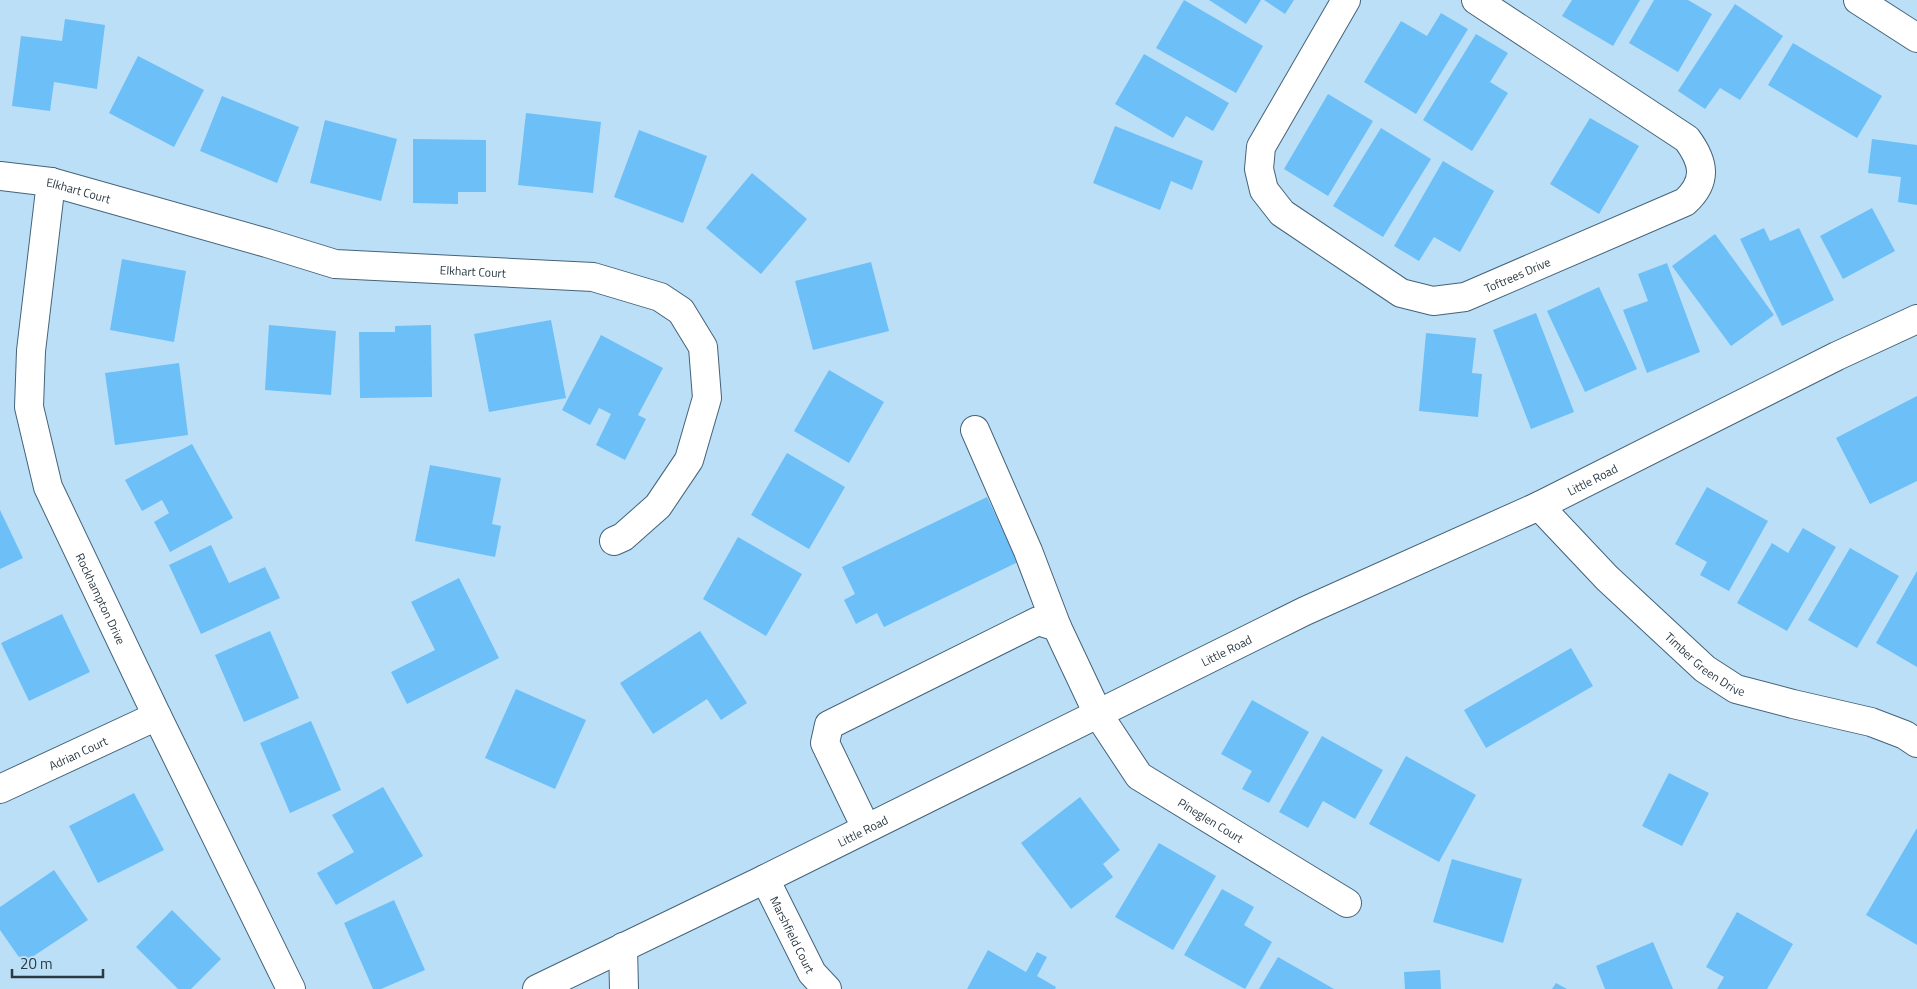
<svg xmlns="http://www.w3.org/2000/svg" width="1917" height="989" font-family="'Titillium Web',sans-serif">
	<style>
		.building { fill: #6cbff7 }
		.lines { fill: none; stroke-linecap: round; stroke-linejoin: round }
		.minor-casing { stroke: #446379; stroke-width: 30 }
		.minor { stroke: #fff; stroke-width: 28 }
		.labels { text-anchor: middle; dominant-baseline: central; stroke-width: 4.5; stroke-linejoin: round; paint-order: stroke }
		.street-label { font-size: 12px; fill: #2b3942; stroke: #bcdff8 }
	</style>
	<rect width="100%" height="100%" fill="#bcdff8"/>
	<path class="building" d="M1184,0L1263,46L1236,93L1156,48Z
		M1209,0H1261L1246,24Z
		M1264,0H1294L1285,14Z
		M1572,0H1640L1613,46L1562,16Z
		M1654,0H1688L1712,14L1678,72L1629,43Z
		M1735,4L1783,36L1740,100L1720,88L1705,109L1678,91Z
		M1441,13L1468,29L1416,114L1364,82L1401,21L1427,36Z
		M65,19L105,25L97,89L54,82L50,111L12,106L21,36L62,41Z
		M1476,34L1508,53L1490,82L1508,93L1472,151L1423,120Z
		M1793,43L1882,96L1857,138L1768,85Z
		M1144,54L1229,103L1213,131L1186,116L1173,138L1115,104Z
		M138,56L204,90L174,147L109,113Z
		M1328,94L1373,121L1328,196L1284,169Z
		M222,96L299,127L277,183L200,151Z
		M526,113L601,122L593,193L518,185Z
		M1590,118L1639,146L1599,214L1550,184Z
		M325,120L397,139L381,201L310,183Z
		M1115,126L1203,161L1192,190L1171,181L1160,210L1093,183Z
		M1381,128L1431,159L1383,237L1333,206Z
		M639,130L707,156L683,223L614,197Z
		M413,139L486,140V192H458V204L413,203Z
		M1872,139L1917,145V205L1898,202L1901,177L1868,173Z
		M1443,161L1494,191L1460,252L1434,237L1419,261L1394,246Z
		M752,173L807,219L761,274L706,228Z
		M1872,208L1895,251L1843,279L1820,236Z
		M1764,228L1770,241L1799,228L1834,300L1782,326L1740,239Z
		M1715,234L1774,315L1731,346L1672,266Z
		M122,259L186,271L174,342L110,330Z
		M871,262L889,331L813,350L795,281Z
		M1667,263L1700,352L1647,373L1623,310L1648,301L1638,274Z
		M1599,287L1637,369L1585,392L1547,311Z
		M1536,313L1574,412L1531,429L1493,330Z
		M551,320L566,398L489,412L474,334Z
		M269,325L336,331L331,395L265,390Z
		M431,325L432,397L360,398L359,332H395V326Z
		M1426,333L1476,338L1472,373L1482,374L1478,417L1419,411Z
		M601,335L663,368L638,415L646,419L625,460L596,445L611,414L599,408L590,425L562,410Z
		M179,363L188,435L115,445L105,373Z
		M829,370L884,402L849,463L794,431Z
		M1917,396V481L1870,504L1836,438Z
		M192,444L233,518L170,552L154,522L169,513L162,500L142,511L125,480Z
		M787,453L845,487L809,549L751,515Z
		M430,465L501,478L492,524L501,526L495,557L415,541Z
		M1707,487L1768,521L1729,591L1700,575L1707,562L1675,544Z
		M987,497L1018,562L884,627L877,613L856,624L844,600L855,594L842,567Z
		M0,510L23,558L0,569Z
		M1803,528L1836,547L1787,631L1737,603L1772,543L1788,553Z
		M738,537L802,574L766,636L703,599Z
		M211,545L229,583L265,567L280,598L201,634L169,565Z
		M1850,548L1899,576L1857,648L1808,620Z
		M1917,571V667L1876,643Z
		M459,578L499,658L407,704L391,672L435,650L411,602Z
		M62,614L90,672L29,701L1,643Z
		M270,631L299,698L244,722L215,655Z
		M700,631L747,703L721,720L707,699L653,734L620,683Z
		M1571,648L1593,686L1486,748L1464,710Z
		M516,689L586,720L555,789L485,758Z
		M1252,700L1309,732L1269,803L1242,789L1252,771L1221,754Z
		M311,721L341,790L290,813L260,743Z
		M1322,736L1383,770L1355,819L1323,801L1308,828L1279,812Z
		M1406,756L1476,795L1439,862L1369,824Z
		M1669,773L1709,793L1682,846L1642,826Z
		M383,787L423,856L336,905L317,873L354,852L332,815Z
		M134,793L164,850L98,883L69,826Z
		M1080,797L1120,850L1103,864L1113,877L1071,909L1021,843Z
		M1917,828V945L1866,915Z
		M1159,843L1216,876L1173,950L1115,917Z
		M1452,859L1522,879L1503,943L1433,922Z
		M54,870L88,920L23,963L0,930V907Z
		M1222,889L1254,907L1244,925L1272,942L1245,989L1184,955Z
		M394,900L425,970L381,989H373L344,923Z
		M172,910L221,959L191,989H178L136,947Z
		M1737,912L1793,944L1767,989H1717L1724,977L1706,967Z
		M1653,942L1673,989H1605L1596,966Z
		M988,950L1026,972L1037,952L1047,957L1037,976L1056,987L1055,989H967Z
		M1278,957L1334,989H1259Z
		M1440,970L1441,989H1405L1404,972Z
		M1556,983L1567,989H1552Z"/>
	<g class="lines">
		<defs>
			<g id="minor">
				<path id="s1" d="M1346,0L1261,147L1259,169L1264,190L1282,213L1401,293L1433,301L1465,297L1685,202C1708,181 1704,162 1687,139L1476,0"/>
				<path d="M1858,0L1917,38"/>
				<path id="s2" d="M0,176L51,182L267,243L335,264L593,277L660,297L681,311L703,347L707,398L689,460L658,506L623,537L614,541"/>
				<path id="s3" d="M51,182L31,351L29,407L48,487L157,716L291,989"/>
				<path d="M975,430L1028,551L1057,627"/>
				<path id="s4" d="M1539,506L1607,578L1705,669L1736,689L1793,704L1871,722L1905,735L1917,743"/>
				<path id="s5" d="M0,789L157,716"/>
				<path id="s6" d="M866,828L825,743L829,725L1038,621L1057,627L1098,714L1139,776L1347,903"/>
				<path id="s7" d="M765,879L812,973L827,989"/>
				<path d="M623,947L624,989"/>
				<path id="s8" d="M537,989L765,879L1305,611L1539,506L1837,356L1917,319"/>
			</g>
		</defs>
		<use href="#minor" class="minor-casing"/>
		<use href="#minor" class="minor"/>
	</g>
	<g class="labels">
		<g class="street-label">
			<text stroke="none"><textPath href="#s2" startOffset="80">Elkhart Court</textPath></text>
			<text stroke="none"><textPath href="#s2" startOffset="485">Elkhart Court</textPath></text>
			<text stroke="none"><textPath href="#s1" startOffset="508">Toftrees Drive</textPath></text>
			<text stroke="none"><textPath href="#s8" startOffset="1172">Little Road</textPath></text>
			<text stroke="none"><textPath href="#s3" startOffset="432">Rockhampton Drive</textPath></text>
			<text stroke="none"><textPath href="#s8" startOffset="768">Little Road</textPath></text>
			<text stroke="none"><textPath href="#s4" startOffset="230">Timber Green Drive</textPath></text>
			<text stroke="none"><textPath href="#s5" startOffset="86">Adrian Court</textPath></text>
			<text stroke="none"><textPath href="#s6" startOffset="621">Pineglen Court</textPath></text>
			<text stroke="none"><textPath href="#s8" startOffset="362">Little Road</textPath></text>
			<text stroke="none"><textPath href="#s7" startOffset="62">Marshfield Court</textPath></text>
		</g>
	</g>
	<path d="M12 969v8h91v-8" fill="none" stroke="#2b3942" stroke-width="2.5"/>
	<text x="20" y="969" font-size="15" fill="#2b3942" stroke="#bcdff8" stroke-width="4" paint-order="stroke">20 m</text>
</svg>
